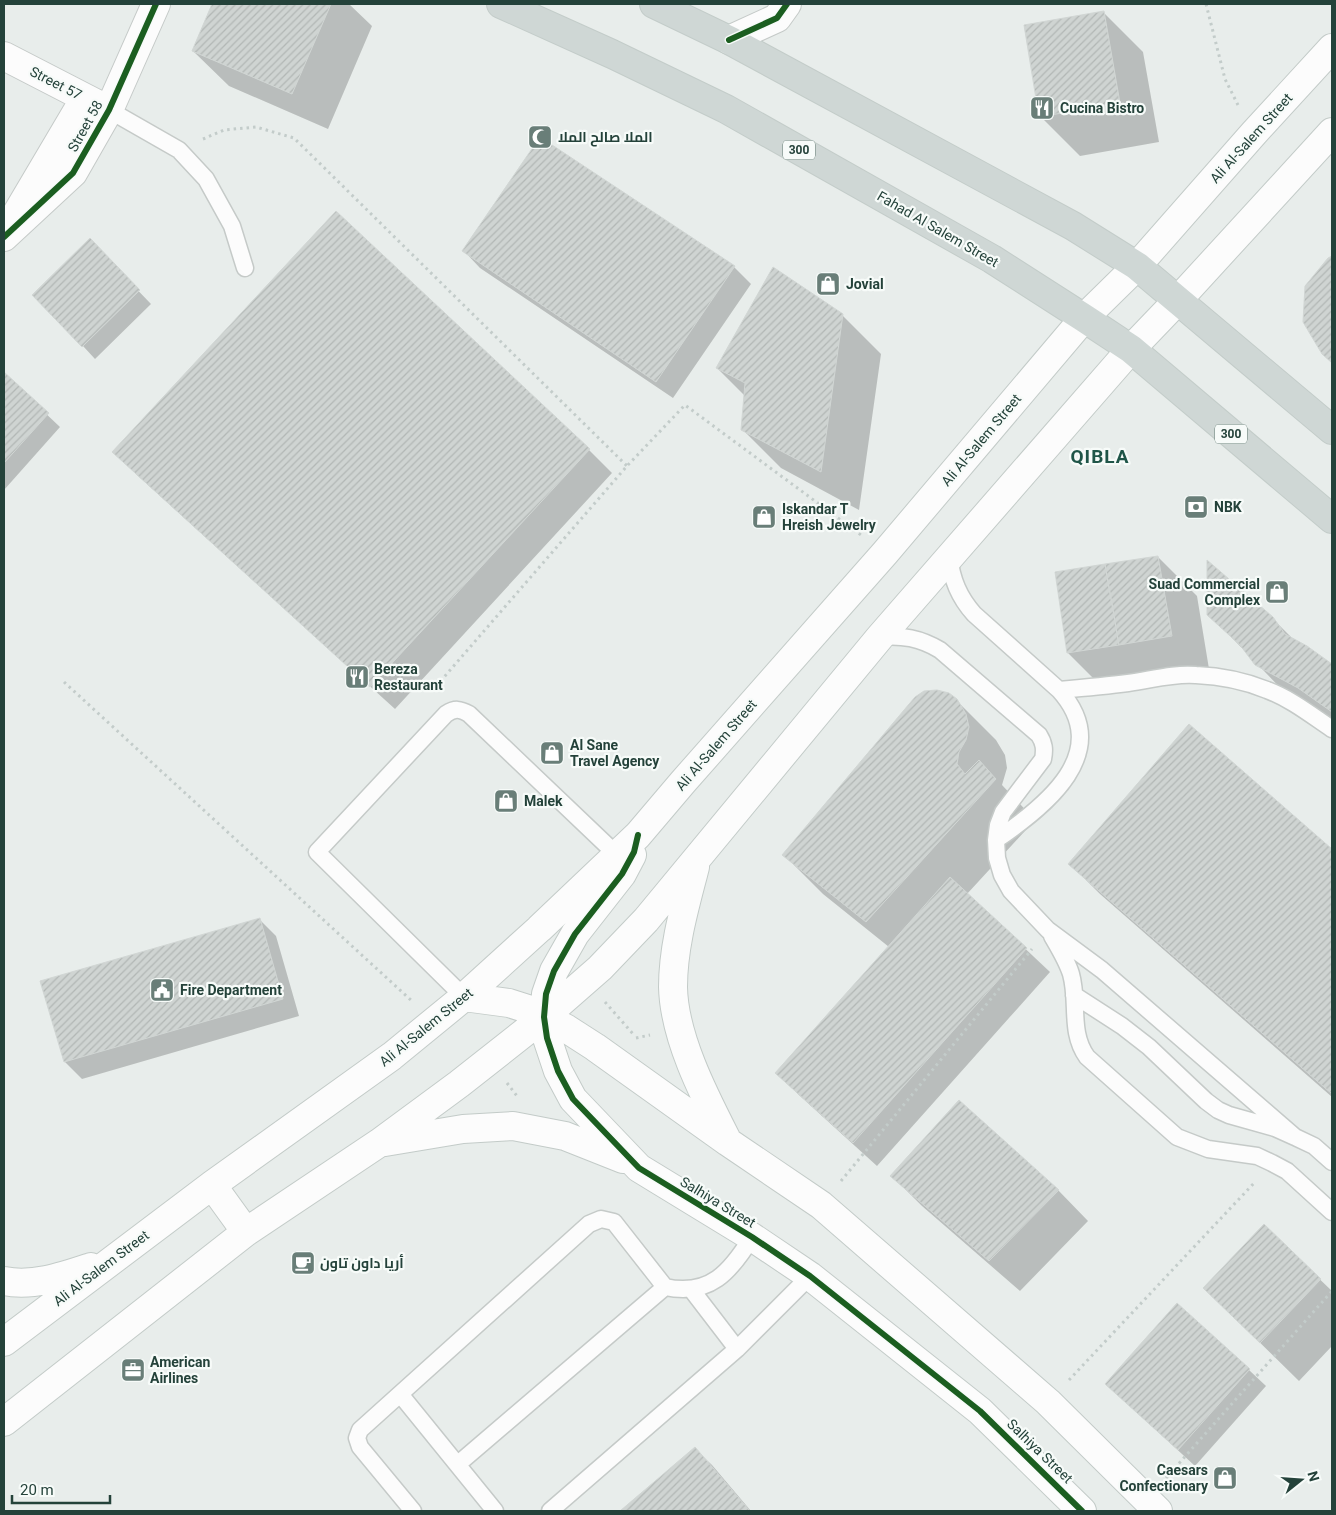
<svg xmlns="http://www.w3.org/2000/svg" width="1336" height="1515" font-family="Roboto,Cairo,sans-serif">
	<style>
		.shadow { fill: #0003 }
		.building { fill: url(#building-hatch); stroke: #d1d6d4 }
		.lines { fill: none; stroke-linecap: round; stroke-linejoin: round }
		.lane-casing { stroke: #c5cac8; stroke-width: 19 }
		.street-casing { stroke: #c5cac8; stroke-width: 30 }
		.secondary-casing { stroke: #c3cbc8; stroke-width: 30 }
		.primary-casing { stroke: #c3ccc9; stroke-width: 30 }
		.path { stroke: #c3ccca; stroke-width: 3; stroke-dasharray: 2.5 4; stroke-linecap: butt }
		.lane { stroke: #fcfcfc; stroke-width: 16 }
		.street { stroke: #fcfcfc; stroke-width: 28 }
		.secondary { stroke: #fcfcfc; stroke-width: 28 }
		.primary { stroke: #cfd7d5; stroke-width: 28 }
		.cycleway-casing { stroke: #f7fbf9; stroke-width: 9 }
		.cycleway { stroke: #1b5e20; stroke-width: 6 }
		.labels { text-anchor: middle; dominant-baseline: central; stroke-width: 4.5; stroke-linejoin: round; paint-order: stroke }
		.shield { fill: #f7fbf9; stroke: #637a73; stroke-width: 1 }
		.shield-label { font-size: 12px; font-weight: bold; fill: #24423a }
		.street-label { font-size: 14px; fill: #24423a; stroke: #f7fbf9 }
		.poi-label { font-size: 14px; font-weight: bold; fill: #24423a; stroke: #f7fbf9; text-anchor: start }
		.district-label { font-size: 19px; font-weight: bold; letter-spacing: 1px; fill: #1f5548; stroke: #f7fbf9 }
	</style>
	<defs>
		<pattern id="building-hatch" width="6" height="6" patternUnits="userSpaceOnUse" patternTransform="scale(1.25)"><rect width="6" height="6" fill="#cfd4d2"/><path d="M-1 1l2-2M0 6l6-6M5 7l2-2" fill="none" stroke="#b2b7b5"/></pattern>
	</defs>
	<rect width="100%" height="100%" fill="#e8edeb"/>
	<path class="shadow" d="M213,4H349L372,26L328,129L229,86L193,51Z
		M1104,13L1143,52L1159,142L1080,156L1040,116Z
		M464,251L734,267L751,284L673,398L480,268Z
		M102,253L151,304L95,359L83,346Z
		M1332,257V363L1323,354L1328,259Z
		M842,315L881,354L859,510L781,468L742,429L745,396L717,368Z
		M4,374L60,427L4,490Z
		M589,450L612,473L395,709L137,475L114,452Z
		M1158,557L1197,596L1210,675L1107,692L1068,653Z
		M1209,614L1272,618L1294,640L1332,665V722L1292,700Z
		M956,700L996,740L1005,755L1007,768L1002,785L1035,820L967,894L1050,972L877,1166L800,1096L776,1073L889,947L823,894L784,855Z
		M1189,726L1332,851V1097L1100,894L1070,864Z
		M259,919L276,936L299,1016L82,1079L65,1062L42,982Z
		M892,1176L1058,1190L1088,1221L1020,1291L922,1206Z
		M1264,1226L1332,1291V1346L1299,1381L1243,1326Z
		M1249,1370L1266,1386L1195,1466L1106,1384Z
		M695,1449L712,1465L751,1511H622Z"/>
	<path class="building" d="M212,4H331L292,94L192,51Z
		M1104,11L1120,103L1039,117L1024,25Z
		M540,137L735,266L656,382L462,251Z
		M336,211L590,449L370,687L112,452Z
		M90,238L140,290L82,347L32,295Z
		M1332,256V363L1322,354L1303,322L1305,286L1328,258Z
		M773,267L843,314L821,472L741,430L745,383L716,368Z
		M4,372L49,413L4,463Z
		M1158,556L1172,636L1119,645L1105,564Z
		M1207,560L1273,617L1285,634L1307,646L1332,664V712L1298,688L1255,665L1240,645L1207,615Z
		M1105,564L1119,645L1067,653L1055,572Z
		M937,690L949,693L957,699L966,714L969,727L966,740L959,752L957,764L965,774L979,760L996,779L866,922L782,855L915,697L924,691Z
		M1189,724L1332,849V1094L1068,864Z
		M950,877L1027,948L853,1143L775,1073Z
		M260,918L283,999L64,1062L40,981Z
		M959,1100L1059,1190L989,1261L890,1176Z
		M1264,1224L1321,1279L1260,1343L1203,1288Z
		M1177,1303L1250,1369L1178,1450L1105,1384Z
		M695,1447L750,1511H620Z"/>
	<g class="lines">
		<defs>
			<path id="lane" d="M109,110L179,150L206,179L232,226L245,268
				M949,557C952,580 959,597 974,614L1059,690C1115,752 1046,806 996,840
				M880,637C902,635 920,638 940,650L1039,735C1044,743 1045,749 1043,759L1003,812L998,825L996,840L997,858L1002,875L1011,891L1048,930L1102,970L1295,1137
				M1059,690C1082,688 1105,686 1128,683C1151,680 1173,673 1196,675C1220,676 1245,681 1267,690C1291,699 1311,715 1332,729
				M1052,936C1059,948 1067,961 1071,974C1079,1002 1069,1032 1087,1057L1177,1137L1208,1149L1257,1156L1272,1163L1287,1171L1332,1212
				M1074,995L1122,1026L1149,1047L1206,1101L1218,1110L1229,1115L1275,1128L1295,1137L1314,1146L1332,1162
				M464,997L317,852L446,714C455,708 460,709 469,714L617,855
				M691,1289L737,1349
				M400,1394L495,1511
				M458,1464L665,1287
				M413,1511L360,1447L357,1438L360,1430L589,1224L601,1219L614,1222L665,1287C710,1297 731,1271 752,1237
				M550,1511L737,1349L810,1276"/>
			<path id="street" d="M729,40L777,18L787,4
				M4,56L101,106
				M17,213L85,98
				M4,237L73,173L109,110L156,4"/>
			<path id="secondary" d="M632,855L622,874L575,934L554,971L546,994L544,1017L547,1038L558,1071L573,1099L639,1168L752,1237L810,1276L980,1411L1082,1511
				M695,867C685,906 673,946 673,987C674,1037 704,1095 726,1138
				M464,997L509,1003L531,1010L567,1029L595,1047L728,1142L821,1205L1048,1402L1158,1511
				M385,1142L463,1129L513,1126L565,1136L623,1159
				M212,1185L246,1232
				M4,1281C33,1287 64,1276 91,1267
				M4,1342L212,1185L392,1056L464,997L539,929L638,835L683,782L885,553L1084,318L1137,266L1254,133L1332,48
				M4,1422L246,1232L379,1143L459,1084L544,1017L600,968L646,920L880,637L1131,349L1178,300L1332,132"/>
			<path id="primary" d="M501,4L612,54L726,109L992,259L1084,318L1131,349L1332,519
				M654,4L729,40L1073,226L1137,266L1332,430"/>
		</defs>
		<use href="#lane" class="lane-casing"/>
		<use href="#street" class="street-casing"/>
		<use href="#secondary" class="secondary-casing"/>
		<use href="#primary" class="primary-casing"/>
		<path class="path" d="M1206,4L1225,79L1238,105
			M203,139L224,130L256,127L294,138L627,466
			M64,682L413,1002
			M432,691L627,466L685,405L861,535
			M605,1002L634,1035
			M636,1038L650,1035
			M507,1083L517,1096
			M841,1181L1032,949
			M1069,1380L1255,1182
			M1166,1478L1332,1291"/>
		<use href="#lane" class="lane"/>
		<use href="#street" class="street"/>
		<use href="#secondary" class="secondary"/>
		<use href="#primary" class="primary"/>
		<defs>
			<path id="cycleway" d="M729,40L777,18L787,4
				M4,237L73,173L109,110L156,4
				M638,835L634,852L622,874L575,934L554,971L546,994L544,1017L547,1038L558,1071L573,1099L639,1168L752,1237L810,1276L980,1411L1082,1511"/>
		</defs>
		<use href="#cycleway" class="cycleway-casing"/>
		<use href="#cycleway" class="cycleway"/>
	</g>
	<defs>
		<symbol id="restaurant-square" viewBox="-11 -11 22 22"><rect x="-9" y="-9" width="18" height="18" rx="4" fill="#697e78" stroke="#f7fbf9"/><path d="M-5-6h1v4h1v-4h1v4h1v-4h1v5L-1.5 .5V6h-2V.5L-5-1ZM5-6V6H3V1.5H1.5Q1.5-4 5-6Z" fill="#fff"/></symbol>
		<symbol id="mosque-square" viewBox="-11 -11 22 22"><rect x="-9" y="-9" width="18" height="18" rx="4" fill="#697e78" stroke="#f7fbf9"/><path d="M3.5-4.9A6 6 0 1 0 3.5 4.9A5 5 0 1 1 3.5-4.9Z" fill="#fff"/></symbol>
		<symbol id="shop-square" viewBox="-11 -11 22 22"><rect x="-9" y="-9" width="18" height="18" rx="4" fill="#697e78" stroke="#f7fbf9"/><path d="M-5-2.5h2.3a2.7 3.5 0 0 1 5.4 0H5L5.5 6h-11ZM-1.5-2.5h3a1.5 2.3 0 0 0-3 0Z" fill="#fff"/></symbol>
		<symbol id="bank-square" viewBox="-11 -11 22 22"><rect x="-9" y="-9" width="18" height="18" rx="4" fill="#697e78" stroke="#f7fbf9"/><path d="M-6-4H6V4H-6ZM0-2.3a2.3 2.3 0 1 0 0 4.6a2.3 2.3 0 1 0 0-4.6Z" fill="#fff"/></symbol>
		<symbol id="civic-square" viewBox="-11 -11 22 22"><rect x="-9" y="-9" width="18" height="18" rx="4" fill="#697e78" stroke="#f7fbf9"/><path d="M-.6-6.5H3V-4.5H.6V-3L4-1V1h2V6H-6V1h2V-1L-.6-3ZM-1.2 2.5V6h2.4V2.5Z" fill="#fff"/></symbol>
		<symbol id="cafe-square" viewBox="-11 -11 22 22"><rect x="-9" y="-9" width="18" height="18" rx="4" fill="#697e78" stroke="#f7fbf9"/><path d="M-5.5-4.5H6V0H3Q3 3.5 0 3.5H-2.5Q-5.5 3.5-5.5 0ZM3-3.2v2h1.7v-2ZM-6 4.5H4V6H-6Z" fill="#fff"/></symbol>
		<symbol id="office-square" viewBox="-11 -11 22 22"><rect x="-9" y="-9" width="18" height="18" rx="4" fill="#697e78" stroke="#f7fbf9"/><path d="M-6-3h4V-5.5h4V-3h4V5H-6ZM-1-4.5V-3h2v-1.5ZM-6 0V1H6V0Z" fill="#fff"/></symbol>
	</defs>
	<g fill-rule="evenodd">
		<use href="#restaurant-square" x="1028" y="94" width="28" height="28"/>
		<use href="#mosque-square" x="526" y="123" width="28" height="28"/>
		<use href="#shop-square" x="814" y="270" width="28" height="28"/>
		<use href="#bank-square" x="1182" y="493" width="28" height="28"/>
		<use href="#shop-square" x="750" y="503" width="28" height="28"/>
		<use href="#shop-square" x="1263" y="578" width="28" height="28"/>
		<use href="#restaurant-square" x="343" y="663" width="28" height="28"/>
		<use href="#shop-square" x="538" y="739" width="28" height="28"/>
		<use href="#shop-square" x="492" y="787" width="28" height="28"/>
		<use href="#civic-square" x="148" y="976" width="28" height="28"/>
		<use href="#cafe-square" x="289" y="1249" width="28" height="28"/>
		<use href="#office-square" x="119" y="1356" width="28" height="28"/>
		<use href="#shop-square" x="1211" y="1464" width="28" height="28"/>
	</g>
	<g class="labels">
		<g class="shield">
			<rect x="783" y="140.5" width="32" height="19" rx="4"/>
			<rect x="1215" y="424.5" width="32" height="19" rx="4"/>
		</g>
		<g class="shield-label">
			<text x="799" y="150">300</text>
			<text x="1231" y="434">300</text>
		</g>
		<g class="street-label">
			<text transform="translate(56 83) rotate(27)">Street 57</text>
			<text transform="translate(85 126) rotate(-61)">Street 58</text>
			<text transform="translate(1251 138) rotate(-48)">Ali Al-Salem Street</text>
			<text transform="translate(938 229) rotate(30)">Fahad Al Salem Street</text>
			<text transform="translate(981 440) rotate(-50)">Ali Al-Salem Street</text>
			<text transform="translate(716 745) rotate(-49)">Ali Al-Salem Street</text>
			<text transform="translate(426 1027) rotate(-39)">Ali Al-Salem Street</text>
			<text transform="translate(718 1202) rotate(31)">Salhiya Street</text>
			<text transform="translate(101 1268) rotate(-37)">Ali Al-Salem Street</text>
			<text transform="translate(1040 1451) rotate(44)">Salhiya Street</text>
		</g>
		<g class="poi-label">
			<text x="1060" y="108">Cucina Bistro</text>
			<text x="558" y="137">الملا صالح الملا</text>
			<text x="846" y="284">Jovial</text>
			<text x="1214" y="507">NBK</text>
			<text x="782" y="509">Iskandar T<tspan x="782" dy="16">Hreish Jewelry</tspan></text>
			<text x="1260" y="584" text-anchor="end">Suad Commercial<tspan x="1260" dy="16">Complex</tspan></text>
			<text x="374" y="669">Bereza<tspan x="374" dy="16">Restaurant</tspan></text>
			<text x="570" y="745">Al Sane<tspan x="570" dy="16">Travel Agency</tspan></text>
			<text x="524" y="801">Malek</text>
			<text x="180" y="990">Fire Department</text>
			<text x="320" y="1263">أريا داون تاون</text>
			<text x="150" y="1362">American<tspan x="150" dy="16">Airlines</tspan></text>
			<text x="1208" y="1470" text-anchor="end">Caesars<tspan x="1208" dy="16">Confectionary</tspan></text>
		</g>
		<g class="district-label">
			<text x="1100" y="456">QIBLA</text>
		</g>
	</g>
	<rect width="1336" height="1515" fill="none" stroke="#24423a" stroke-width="10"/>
	<g transform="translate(1301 1480) rotate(73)" stroke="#f7fbf9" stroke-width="4" paint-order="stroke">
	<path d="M0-4L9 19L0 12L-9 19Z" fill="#24423a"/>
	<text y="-8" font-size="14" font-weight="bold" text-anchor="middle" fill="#24423a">N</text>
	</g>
	<path d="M12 1495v8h98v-8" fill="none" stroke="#24423a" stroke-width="2.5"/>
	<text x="20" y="1495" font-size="15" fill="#24423a" stroke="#f7fbf9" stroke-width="4" paint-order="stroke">20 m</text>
</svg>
